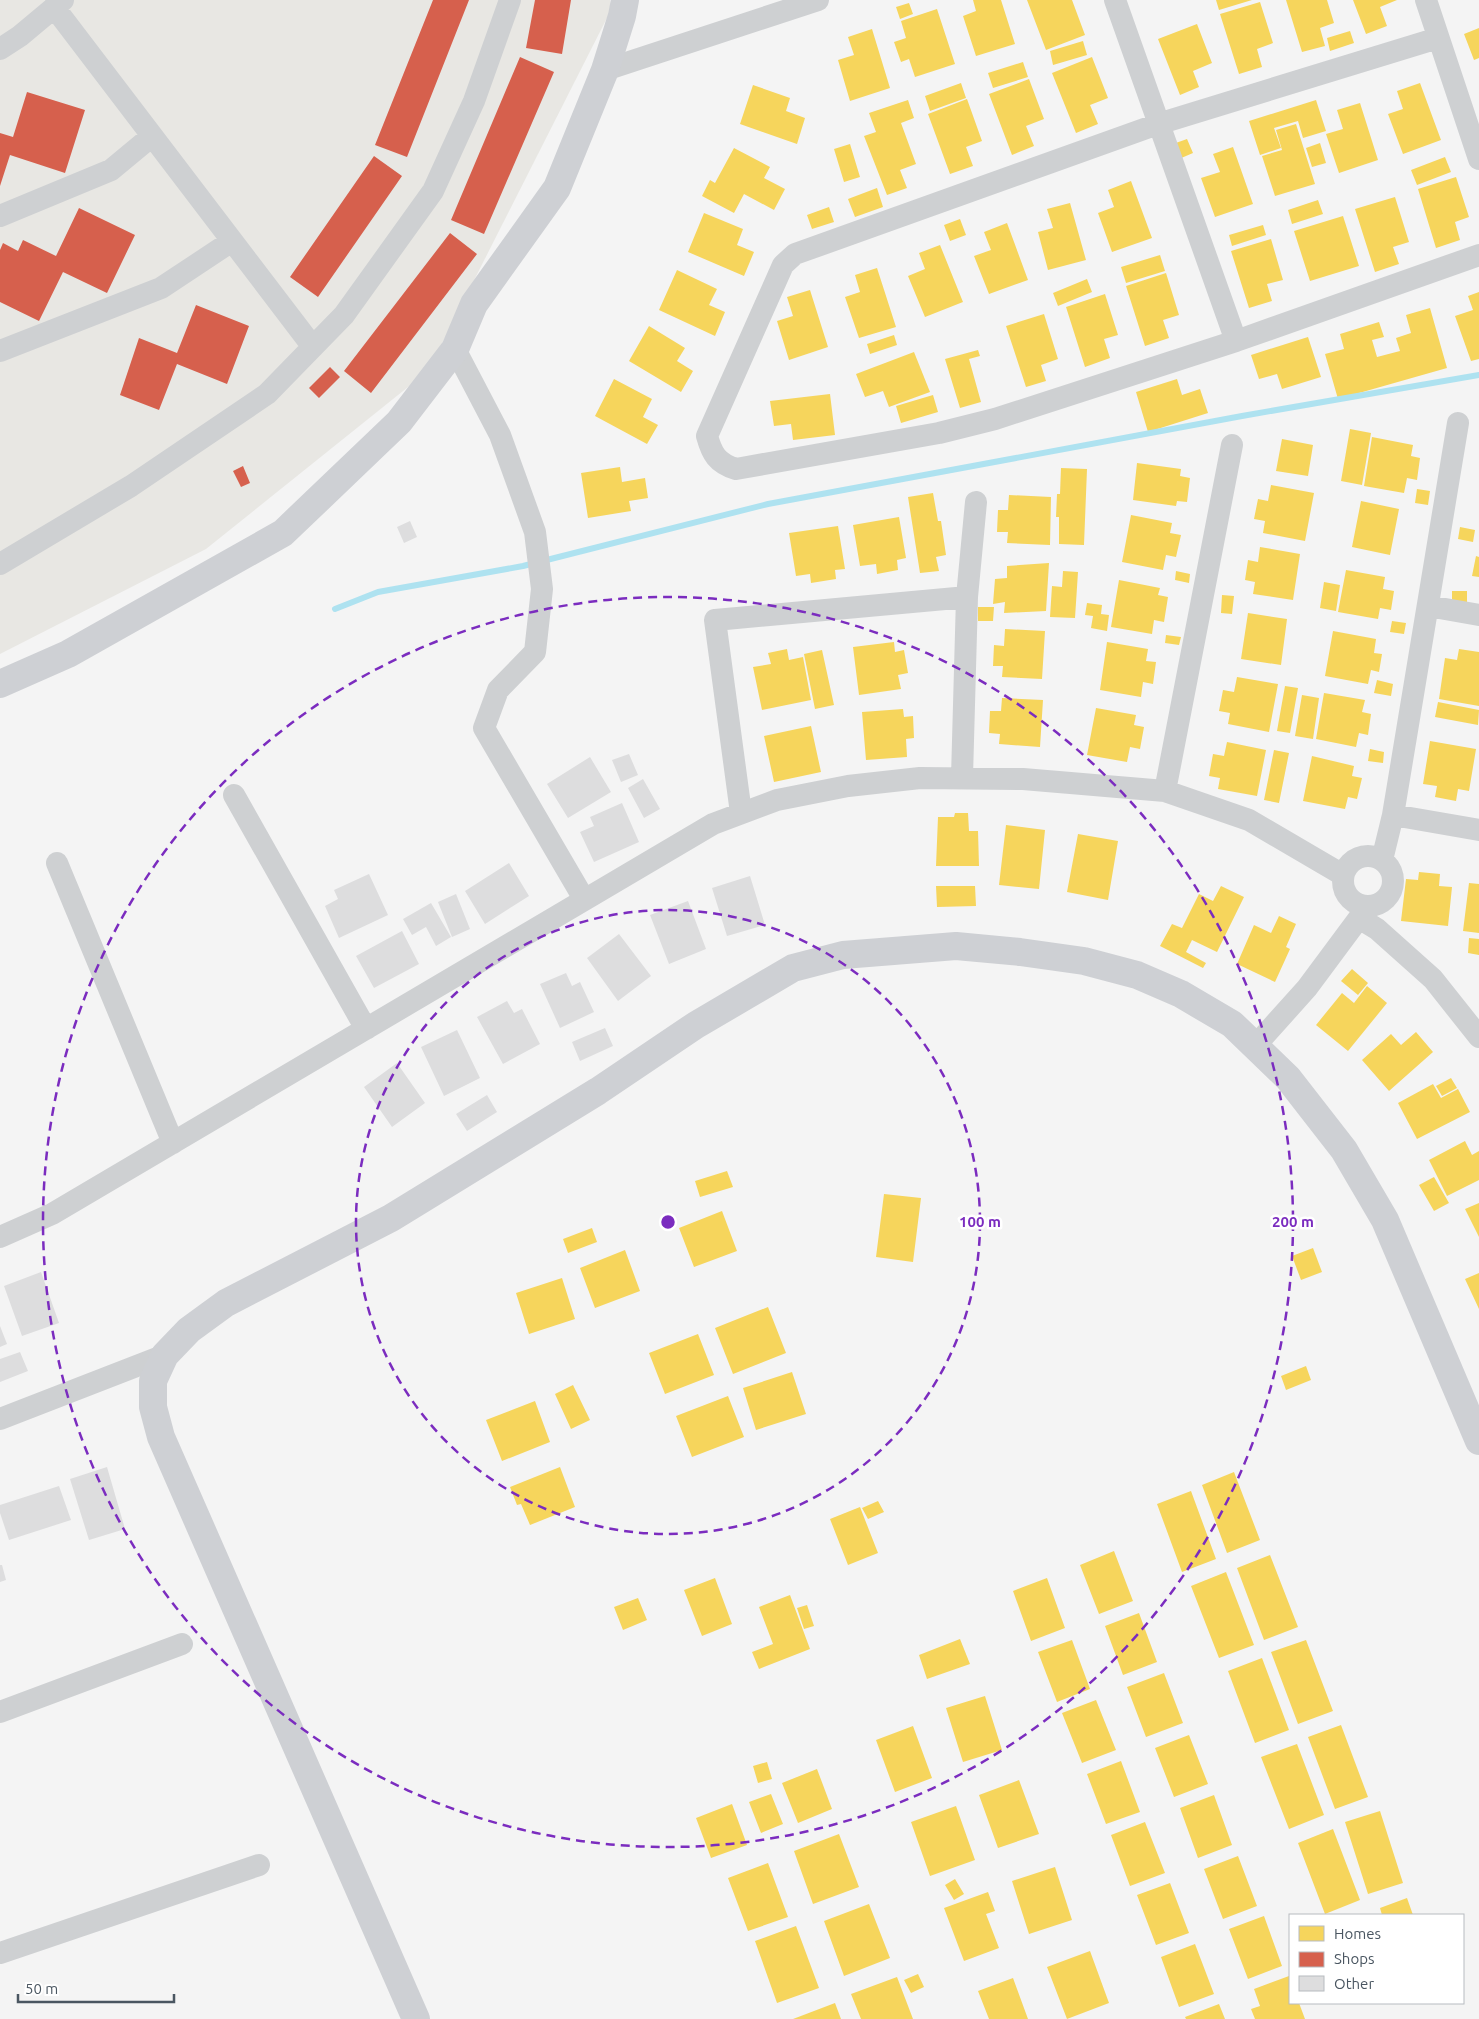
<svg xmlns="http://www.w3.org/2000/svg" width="1479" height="2019" font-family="Ubuntu,sans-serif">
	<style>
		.commercial { fill: #e8e7e3 }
		.homes { fill: #f6d55c }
		.shops { fill: #d6604d }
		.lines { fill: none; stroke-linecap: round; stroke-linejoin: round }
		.stream { stroke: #aee2f0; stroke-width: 6 }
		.building { fill: #ddddde }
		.street { stroke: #ced0d2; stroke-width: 22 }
		.secondary { stroke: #ced0d4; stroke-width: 28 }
		.ring { fill: none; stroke: #7b2cbf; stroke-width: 2.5; stroke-dasharray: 9 6 }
		.centre { fill: #7b2cbf; stroke: #fff; stroke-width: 2.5 }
		.ring-label { font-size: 15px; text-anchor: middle; font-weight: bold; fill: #7b2cbf; stroke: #fff; stroke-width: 5; stroke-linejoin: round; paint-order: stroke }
	</style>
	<rect width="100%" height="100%" fill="#f4f4f4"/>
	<path class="commercial" d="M0,0H610V12L428,371L206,549L0,654Z"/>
	<path class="homes" d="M973,0H1001L1015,44L976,56L963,16L976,11Z
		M1027,0H1072L1085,35L1046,50Z
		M1216,0H1252L1219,10Z
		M1286,0H1327L1334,23L1320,28L1325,46L1302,52Z
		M1353,0H1397L1380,7L1387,26L1366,34Z
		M1260,2L1273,43L1257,49L1262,67L1239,74L1220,14Z
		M909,3L913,14L900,19L896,7Z
		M937,9L955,64L915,77L909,59L901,62L894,42L906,38L901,21Z
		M1197,24L1212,63L1193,71L1199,87L1180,95L1158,39Z
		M1479,28V58L1474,60L1464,34Z
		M872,29L890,88L850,101L838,60L854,55L848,37Z
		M1350,31L1354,43L1330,51L1327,38Z
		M1083,41L1087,55L1053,65L1050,51Z
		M1092,57L1108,98L1090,105L1098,124L1076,133L1052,73Z
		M1023,62L1028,77L993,88L988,73Z
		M1029,79L1044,119L1026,126L1034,146L1012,155L989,94Z
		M961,83L966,98L930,111L925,96Z
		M1420,83L1441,140L1403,154L1388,114L1403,109L1397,91Z
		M753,85L790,98L786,111L805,118L797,144L740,124Z
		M967,99L982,141L966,147L973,166L950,174L928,114Z
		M908,100L914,118L901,123L916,164L900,170L907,188L887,195L864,136L876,132L869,113Z
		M1316,100L1326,131L1303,138L1298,121L1274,128L1281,148L1260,155L1249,121Z
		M1360,103L1378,160L1339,173L1326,134L1343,129L1337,110Z
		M1296,124L1315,184L1275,196L1262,156L1282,150L1276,130Z
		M1187,139L1193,153L1179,159L1173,144Z
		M1320,143L1326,163L1312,167L1306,148Z
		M850,144L860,177L844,182L834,149Z
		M1233,147L1253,204L1215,217L1201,178L1220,172L1213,154Z
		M734,148L770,167L764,178L785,189L774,210L744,194L734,213L702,196L710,180L715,183Z
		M1445,157L1451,172L1417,185L1411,170Z
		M1456,177L1469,217L1455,222L1460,240L1436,248L1418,189Z
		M1131,181L1152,238L1112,252L1098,213L1114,207L1108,190Z
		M877,188L883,207L855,217L848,199Z
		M1395,197L1409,242L1393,247L1399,264L1375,272L1355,209Z
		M1318,200L1323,214L1292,224L1288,210Z
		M1070,203L1086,260L1048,270L1038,232L1053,228L1047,209Z
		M829,207L834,222L812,229L807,215Z
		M704,213L743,229L737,245L754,252L744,276L688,252Z
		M1343,216L1359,266L1310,281L1294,231Z
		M960,219L966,235L950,241L944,225Z
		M1007,223L1028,280L989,294L974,256L991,250L984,232Z
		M1263,225L1266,235L1232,246L1229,235Z
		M1271,239L1283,280L1267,284L1272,301L1249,308L1231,251Z
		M940,245L963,302L925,317L908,276L925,269L919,253Z
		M1160,255L1165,271L1126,283L1121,267Z
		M877,268L896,327L859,338L845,297L860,292L855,275Z
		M677,270L717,289L709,305L725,312L715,336L659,310Z
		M1166,273L1179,315L1163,320L1169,338L1145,346L1126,286Z
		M1087,279L1092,292L1058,306L1053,293Z
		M810,290L828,347L789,360L777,321L793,316L787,297Z
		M1479,292V359L1471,361L1455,316L1473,310L1468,296Z
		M1105,294L1118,335L1104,339L1110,358L1085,367L1066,307Z
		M1430,308L1447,368L1338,399L1325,354L1344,349L1340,334L1379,322L1384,337L1372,340L1377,357L1400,351L1396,338L1411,333L1406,315Z
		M1044,314L1058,359L1041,365L1046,381L1026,387L1006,326Z
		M649,326L685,348L677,361L693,371L681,392L629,361Z
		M894,335L897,345L870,354L867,344Z
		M1308,337L1321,377L1282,389L1277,374L1259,379L1251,355Z
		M978,350L980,356L969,359L981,402L960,408L945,359Z
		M914,352L930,392L889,407L883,391L865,397L856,374Z
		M614,379L652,399L643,417L658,425L647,444L595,416Z
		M1177,379L1182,395L1200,389L1208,413L1148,432L1136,392Z
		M830,394L835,435L793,440L791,424L774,426L770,401Z
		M933,395L938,412L901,423L896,406Z
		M1350,429L1371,433L1362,485L1341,481Z
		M1372,437L1413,445L1411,456L1420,458L1417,480L1407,478L1404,493L1364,486Z
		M1282,439L1313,445L1308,476L1276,471Z
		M1137,463L1181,469L1180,476L1190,478L1187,502L1177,501L1176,506L1133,500Z
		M620,467L622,482L645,478L648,498L629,501L631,511L588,518L581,473Z
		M1061,468L1087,469L1084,545L1059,544V517H1056L1057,494H1060Z
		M1271,485L1314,493L1305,541L1263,533L1265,521L1254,519L1258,499L1268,501Z
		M1417,489L1430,491L1428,505L1415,503Z
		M933,493L938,521H941L946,555L936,557L939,571L920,573L908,497Z
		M1009,495L1051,497L1050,545L1007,543L1008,532H997L998,510H1008Z
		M1361,501L1399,509L1390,555L1352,547Z
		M1131,515L1172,523L1170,533L1181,535L1176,557L1166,555L1163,570L1122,562Z
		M899,517L906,558L897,560L898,570L877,574L876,564L860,566L853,525Z
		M838,526L845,569L835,570L836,579L811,583L810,574L796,576L789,533Z
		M1460,527L1475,530L1473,542L1458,539Z
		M1260,547L1300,554L1293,600L1253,594L1255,582L1245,580L1248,560L1258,562Z
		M1476,556L1479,557V577L1472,576Z
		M1049,563L1046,611L1004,613L1005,602L993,604L995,579L1007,578V566Z
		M1346,570L1385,577L1383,589L1394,591L1391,610L1380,608L1378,619L1338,612Z
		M1063,571L1078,572L1075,618L1050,617L1052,586L1062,587Z
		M1176,571L1190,574L1189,583L1175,580Z
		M1119,580L1160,588L1158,595L1168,597L1164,622L1154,620L1152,634L1111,627Z
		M1324,582L1340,585L1336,611L1320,608Z
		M1452,591H1467V604H1452Z
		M1222,595L1234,596L1232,614L1221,613Z
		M1087,603L1102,605L1101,614L1109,615L1107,631L1091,628L1093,616L1085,615Z
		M978,607H994L993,621H978Z
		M1248,613L1287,619L1281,665L1241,659Z
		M1392,621L1406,623L1404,634L1390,632Z
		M1005,629L1045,631L1042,679L1002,677L1003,666H993L994,645L1004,646Z
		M1333,631L1376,639L1374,653L1382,654L1379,672L1371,670L1368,684L1325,676Z
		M1166,635L1181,637L1179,645L1165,643Z
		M894,642L895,652L904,650L908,673L898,675L901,689L859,695L853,647Z
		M1107,642L1148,649L1146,661L1156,662L1153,684L1143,682L1141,697L1100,690Z
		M787,649L789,660L803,657L811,700L762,710L753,667L771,664L768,653Z
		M1459,649L1479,652V706L1439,699L1445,658L1457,660Z
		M822,650L834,705L815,709L804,654Z
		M1237,677L1278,684L1269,732L1228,724L1230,713L1219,711L1223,690L1234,692Z
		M1377,680L1393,684L1391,696L1374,693Z
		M1285,686L1298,688L1290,733L1277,731Z
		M1324,693L1365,700L1362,712L1371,714L1368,735L1359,733L1356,747L1316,739Z
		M1302,695L1319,698L1313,739L1295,736Z
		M1002,698L1043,700L1040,747L999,744L1000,734L989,733L990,711H1001Z
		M1438,702L1479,710L1478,725L1435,717Z
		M1096,708L1136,715L1134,725L1144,727L1140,749L1130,747L1127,762L1087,755Z
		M903,709L904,717L913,716L914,738L906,739L907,757L866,760L862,712Z
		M811,726L821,772L774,782L764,736Z
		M1430,741L1476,749L1469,791L1458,789L1456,801L1435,797L1437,786L1423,784Z
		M1227,742L1266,750L1257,796L1218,789L1220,778L1209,776L1213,754L1224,756Z
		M1370,749L1384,752L1383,763L1368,761Z
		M1274,750L1289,753L1279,803L1264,800Z
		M1312,756L1354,766L1352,776L1362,778L1357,799L1348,797L1345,809L1303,801Z
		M955,813H968L969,831H978L979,866H936L938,817H954Z
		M1006,825L1045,830L1039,889L999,885Z
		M1078,834L1118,841L1108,900L1067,892Z
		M1419,872L1440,874L1439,886L1452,887L1448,926L1401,921L1406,879L1418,880Z
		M1469,883L1479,884V933L1463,931Z
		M936,886H975L976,906L937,907Z
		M1221,886L1244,897L1217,952L1192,940L1186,952L1206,963L1203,968L1160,946L1172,924L1182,928L1199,894L1213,901Z
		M1279,916L1296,924L1286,947L1290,949L1275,982L1237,964L1254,925L1271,933Z
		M1469,938L1479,939V955L1468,953Z
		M1352,969L1368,983L1358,995L1341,981Z
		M1367,986L1387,1003L1348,1051L1316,1025L1342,993L1354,1003Z
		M1416,1032L1433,1052L1389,1091L1362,1060L1391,1034L1401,1045Z
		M1451,1078L1457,1088L1442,1096L1436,1086Z
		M1433,1084L1441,1098L1458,1089L1470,1112L1417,1139L1398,1103Z
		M1465,1141L1472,1155L1479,1151V1180L1447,1196L1429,1160Z
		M727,1171L733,1187L700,1197L695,1181Z
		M1434,1177L1449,1203L1434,1211L1419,1185Z
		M884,1194L921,1198L913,1262L876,1257Z
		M1479,1203V1237L1465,1209Z
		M722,1211L737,1251L694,1267L679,1228Z
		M592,1228L597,1242L568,1253L563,1239Z
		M1313,1248L1322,1272L1301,1280L1292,1256Z
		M625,1250L640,1291L595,1308L580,1268Z
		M1479,1273V1309L1465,1279Z
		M562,1278L575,1319L529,1334L516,1293Z
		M768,1307L786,1353L733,1374L715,1328Z
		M698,1334L714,1375L665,1394L649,1353Z
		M1306,1366L1311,1380L1286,1390L1281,1376Z
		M792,1372L806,1414L756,1430L743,1388Z
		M573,1385L590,1420L571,1429L555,1394Z
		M728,1396L744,1437L692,1457L676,1416Z
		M535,1401L550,1442L502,1461L486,1420Z
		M560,1467L575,1507L530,1525L521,1504L517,1505L510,1487Z
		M1234,1472L1260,1540L1227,1553L1202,1485Z
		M1191,1491L1216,1559L1182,1572L1157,1504Z
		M878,1501L884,1512L868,1519L862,1508Z
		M860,1507L878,1553L848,1565L830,1519Z
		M1114,1551L1133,1601L1099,1614L1080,1565Z
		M1270,1555L1298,1627L1264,1640L1237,1568Z
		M1226,1572L1254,1645L1219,1658L1191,1586Z
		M715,1578L732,1624L702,1636L684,1590Z
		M1047,1578L1065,1628L1031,1641L1013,1591Z
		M790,1595L810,1649L759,1669L752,1652L773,1644L759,1607Z
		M638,1598L647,1620L623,1630L614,1607Z
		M807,1605L814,1626L804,1629L797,1608Z
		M1139,1613L1157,1662L1123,1675L1105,1626Z
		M960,1639L970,1664L927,1679L919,1655Z
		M1072,1640L1090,1689L1057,1702L1038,1652Z
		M1306,1640L1333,1711L1298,1724L1271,1652Z
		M1262,1658L1289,1730L1255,1743L1228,1671Z
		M1164,1673L1183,1723L1146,1737L1127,1687Z
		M985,1696L1002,1750L963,1762L946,1708Z
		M1096,1700L1116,1750L1082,1763L1062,1713Z
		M1341,1725L1368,1797L1335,1809L1308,1737Z
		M913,1726L932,1778L895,1792L876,1740Z
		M1189,1735L1208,1784L1174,1797L1155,1748Z
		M1297,1744L1324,1815L1289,1829L1261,1757Z
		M1121,1761L1140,1812L1106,1824L1087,1774Z
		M767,1762L772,1779L758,1783L753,1766Z
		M817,1769L832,1809L798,1823L782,1783Z
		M1019,1780L1039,1834L998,1848L979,1795Z
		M771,1794L783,1824L761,1833L749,1802Z
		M1214,1795L1232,1845L1198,1858L1180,1808Z
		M732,1804L747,1845L711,1858L696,1818Z
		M956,1806L975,1860L930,1876L911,1822Z
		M1380,1811L1403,1883L1368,1894L1345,1822Z
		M1145,1822L1165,1873L1130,1886L1111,1835Z
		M1333,1829L1360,1900L1325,1914L1298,1843Z
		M839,1834L859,1887L813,1904L794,1851Z
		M1238,1856L1257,1906L1223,1919L1204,1869Z
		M768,1863L788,1917L748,1931L728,1878Z
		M1055,1867L1072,1920L1029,1934L1012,1881Z
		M955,1879L964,1894L954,1900L945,1885Z
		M1170,1883L1189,1933L1156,1945L1137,1895Z
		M988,1892L995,1911L986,1914L999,1948L964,1961L944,1908Z
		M1407,1898L1413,1915H1382L1380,1908Z
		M869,1904L890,1958L844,1976L824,1921Z
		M1264,1916L1282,1966L1248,1979L1229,1929Z
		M796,1926L819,1988L777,2003L755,1941Z
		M1195,1944L1214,1994L1179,2007L1161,1957Z
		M1090,1951L1109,2003L1067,2019L1047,1967Z
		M918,1974L924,1987L911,1993L904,1980Z
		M1289,1976L1290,2003H1299L1305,2019H1255L1251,2009L1260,2006L1254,1989Z
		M897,1977L913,2019H861L851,1994Z
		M1013,1978L1028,2019H989L978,1991Z
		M835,2003L841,2019H793Z
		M1219,2004L1225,2019H1186L1185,2017Z"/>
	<path class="shops" d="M433,0H469L407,157L375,145Z
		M535,0H571L562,54L526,48Z
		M520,57L554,72L484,234L451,220Z
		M27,92L85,110L65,173L10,155L0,186V133L13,137Z
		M374,156L402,176L318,297L290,277Z
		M79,208L135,235L107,293L63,272L39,321L0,302V250L3,243L18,251L23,240L56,256Z
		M450,233L477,254L371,393L344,371Z
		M196,305L249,326L227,384L177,364L159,410L120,395L139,338L177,353Z
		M330,367L340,377L319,398L309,388Z
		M243,466L250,483L241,487L233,471Z"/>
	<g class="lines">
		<path class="stream" d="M335,609L378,592L523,566L768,504L1242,416L1479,375"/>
	</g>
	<path class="building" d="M410,521L417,537L404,543L397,527Z
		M629,754L638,775L621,782L612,760Z
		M590,757L611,792L568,818L547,784Z
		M643,779L660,809L644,818L628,788Z
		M622,803L639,842L594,862L580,832L594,826L590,817Z
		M509,863L529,896L485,924L465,891Z
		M369,874L388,915L339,938L325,906L338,899L334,890Z
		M750,876L765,925L727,936L712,888Z
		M456,894L470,929L452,937L438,902Z
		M688,901L706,949L669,964L650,915Z
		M431,903L451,937L436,946L426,927L412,935L403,919Z
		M402,931L419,964L374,988L356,956Z
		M619,934L651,976L618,1001L587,958Z
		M566,973L572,986L580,982L594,1012L560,1028L540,984Z
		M507,1001L514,1013L522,1009L540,1044L503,1064L477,1017Z
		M605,1028L613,1046L580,1061L572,1042Z
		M457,1030L480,1078L444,1096L421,1047Z
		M397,1063L425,1103L392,1127L364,1087Z
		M487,1095L497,1112L467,1131L456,1114Z
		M41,1272L59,1323L22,1336L4,1286Z
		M0,1326L7,1344L0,1347Z
		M20,1352L28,1371L0,1382V1359Z
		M107,1467L125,1529L89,1540L70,1479Z
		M59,1486L71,1520L9,1540L0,1513V1505Z
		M0,1565H2L6,1580L0,1582Z"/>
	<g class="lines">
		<path class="street" d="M1115,0L1236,341L1479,255
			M1426,0L1479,159
			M54,7L313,347
			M0,49L20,36L63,0
			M605,70L818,0
			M0,216L111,170L152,136
			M1236,341L995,419L939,433L736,469C717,463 712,454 707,436L783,265L795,254L1158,124L1438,38
			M455,349L500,435L535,532L542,589L535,652L498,690L484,728L584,899
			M0,351L161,288L232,241
			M0,564L131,486L267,394L344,315L433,191L474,101L510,0
			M1428,606L1479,615
			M962,777L967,597L976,502
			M1165,791L1232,445
			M234,795L366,1029
			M741,813L715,620L967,597
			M1393,815L1479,830
			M1343 881a25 25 0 1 1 50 0a25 25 0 1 1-50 0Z
			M1382,860L1393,815L1458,423
			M57,863L173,1143
			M1364,906L1359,918L1377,929L1433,979L1479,1037
			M1255,1046L1307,988L1359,918
			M0,1237L52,1214L713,824L777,800L848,786L920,778L1023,779L1165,791L1249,820L1343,875
			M0,1419L165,1355
			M0,1712L182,1644
			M0,1953L259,1865"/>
		<path class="secondary" d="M0,684L68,654L283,533L399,422L455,349L474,304L557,188L605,70L622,16L625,0
			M416,2019L161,1437L153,1407V1381L165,1355L189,1330L226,1303L391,1218L598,1091L696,1025L793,968L843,955L956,946L1020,952L1084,961L1137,975L1181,994L1232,1024L1288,1078L1344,1150L1385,1220L1479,1441"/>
	</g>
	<g class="ring">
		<circle cx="668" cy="1222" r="312"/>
		<circle cx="668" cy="1222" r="625"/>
	</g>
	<circle cx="668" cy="1222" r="8" class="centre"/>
	<g class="ring-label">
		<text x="980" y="1227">100 m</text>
		<text x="1293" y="1227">200 m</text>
	</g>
	<rect x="1289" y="1914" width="175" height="90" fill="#ffffff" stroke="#b7bbc0"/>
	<rect x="1299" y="1926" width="25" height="15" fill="#f6d55c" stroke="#b7bbc0"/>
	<text x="1334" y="1939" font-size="15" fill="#4a5661">Homes</text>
	<rect x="1299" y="1952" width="25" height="15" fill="#d6604d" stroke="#b7bbc0"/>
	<text x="1334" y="1964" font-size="15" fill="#4a5661">Shops</text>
	<rect x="1299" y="1976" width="25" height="15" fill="#ddddde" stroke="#b7bbc0"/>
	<text x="1334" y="1989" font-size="15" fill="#4a5661">Other</text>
	<path d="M18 1994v8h156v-8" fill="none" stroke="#4a5661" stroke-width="2.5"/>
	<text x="25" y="1994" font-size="15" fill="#4a5661" stroke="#ffffff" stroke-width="4" paint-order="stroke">50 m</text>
</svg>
